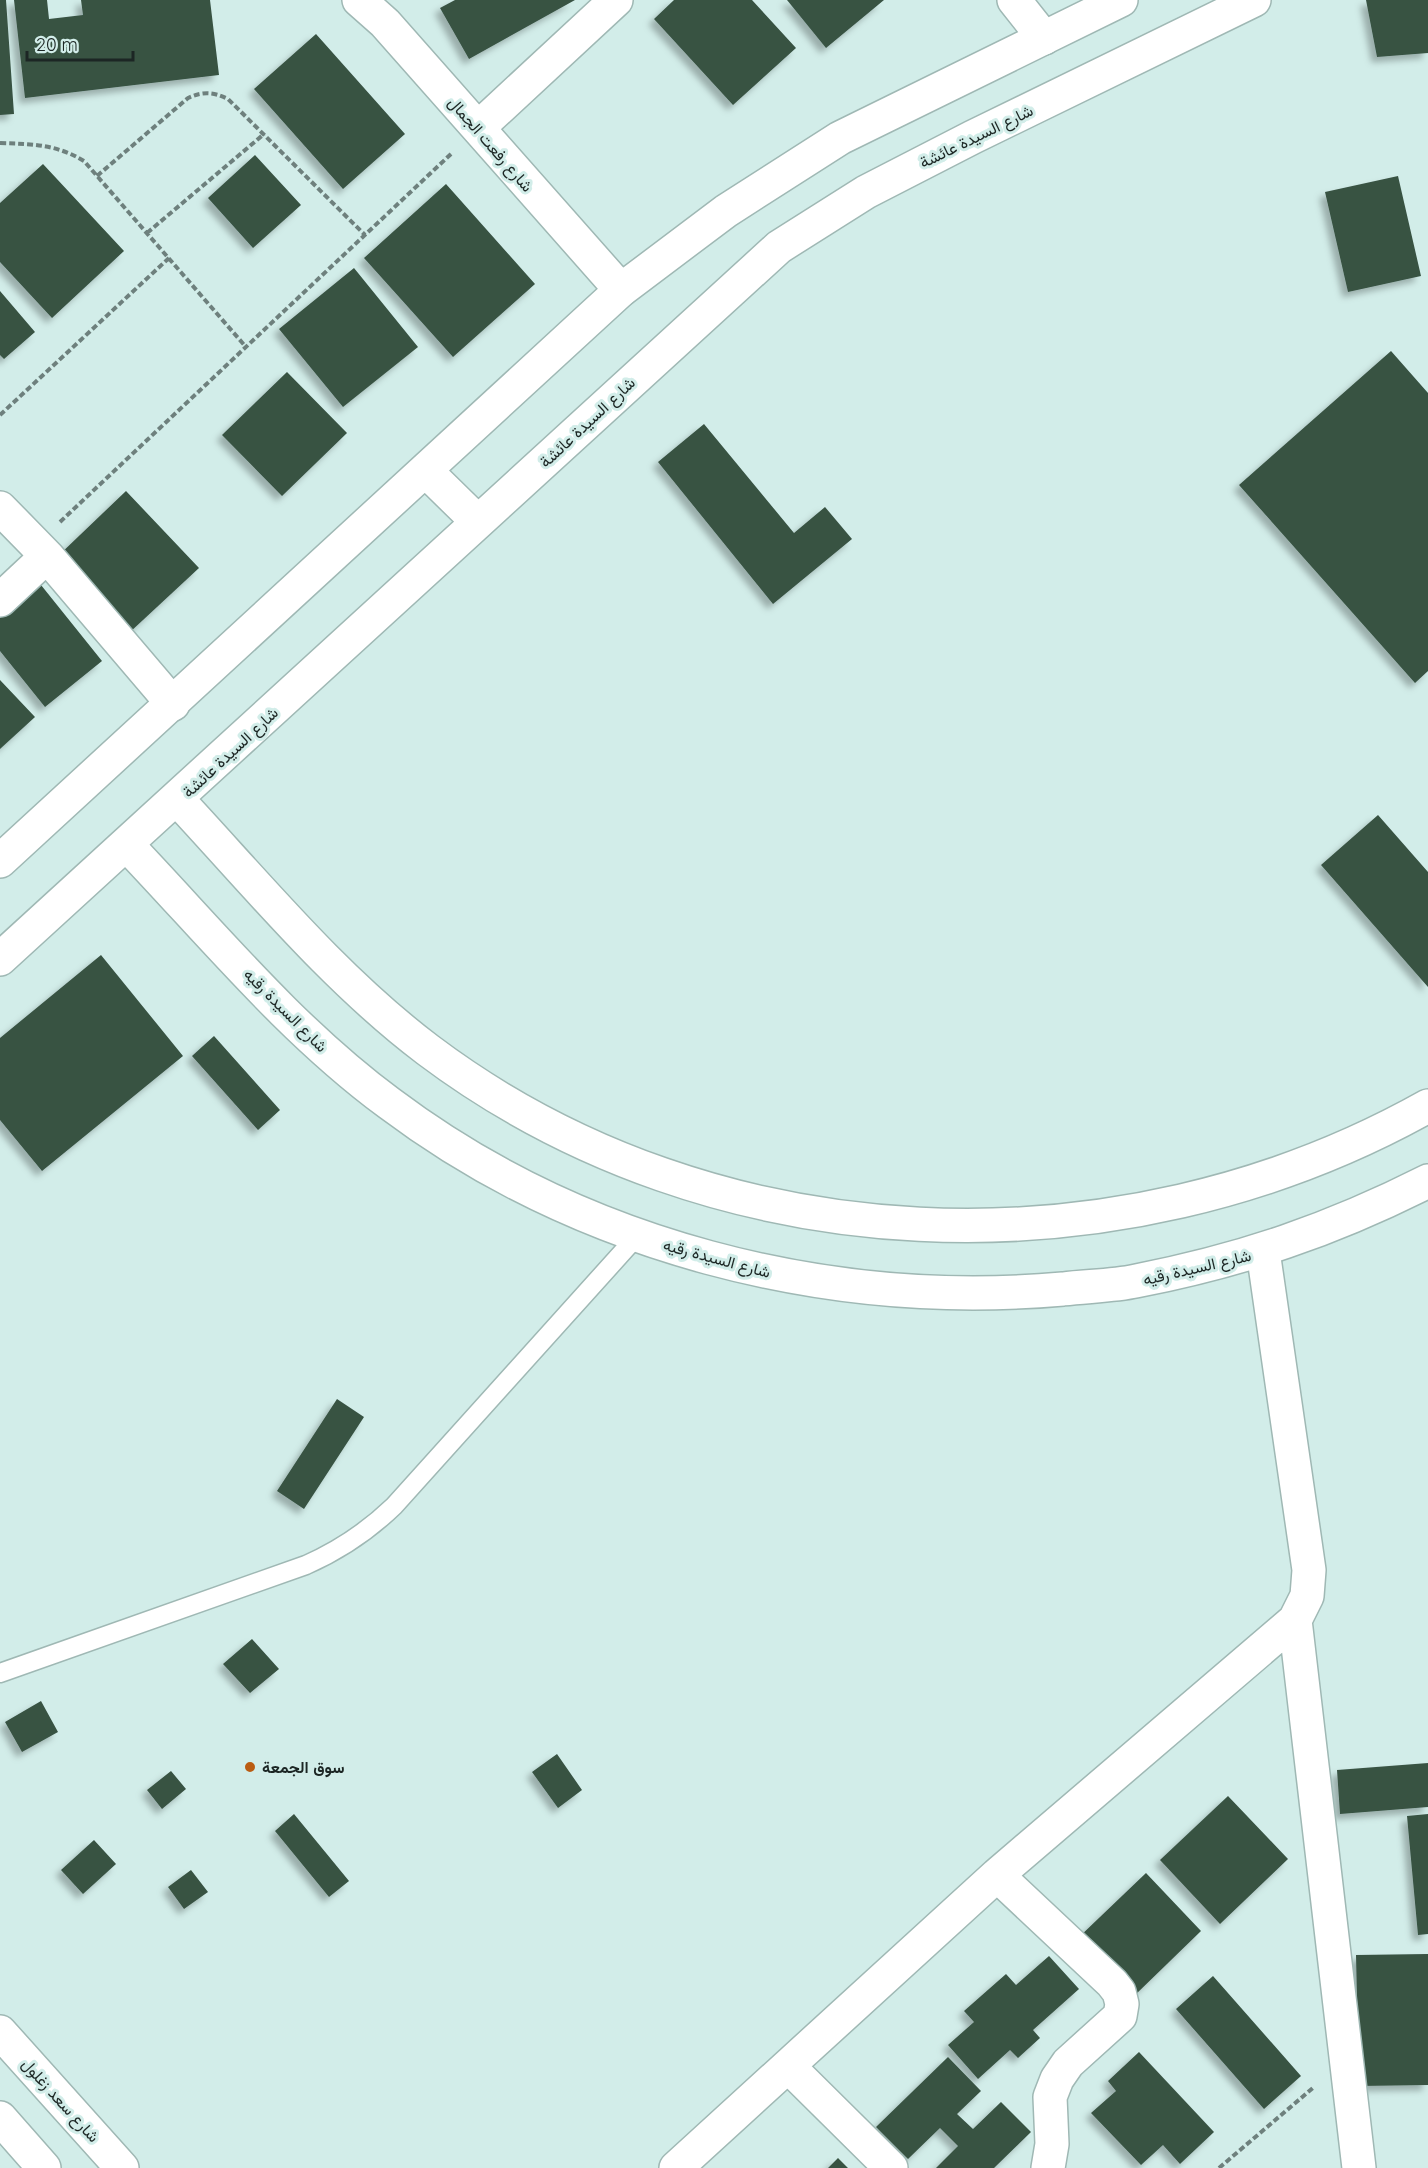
<svg xmlns="http://www.w3.org/2000/svg" width="1428" height="2168" font-family="Quicksand,Vazirmatn,sans-serif">
	<style>
		.building { fill: #385243; filter: url(#shadow) }
		.lines { fill: none; stroke-linecap: round; stroke-linejoin: round }
		.service-casing { stroke: #9fb8b4; stroke-width: 21 }
		.minor-casing { stroke: #9fb8b4; stroke-width: 36 }
		.tertiary-casing { stroke: #9fb8b4; stroke-width: 36 }
		.path { stroke: #6e807d; stroke-width: 4; stroke-dasharray: 6 3; stroke-linecap: butt }
		.service { stroke: #fff; stroke-width: 18 }
		.minor { stroke: #fff; stroke-width: 33 }
		.tertiary { stroke: #fff; stroke-width: 33 }
		.poi-dot { fill: #ba5c12; stroke: #d2ede9; stroke-width: 2 }
		.labels { text-anchor: middle; dominant-baseline: central; stroke-width: 6; stroke-linejoin: round; paint-order: stroke }
		.street-label { font-size: 16px; fill: #1c2624; stroke: #d2ede9 }
		.poi-label { font-size: 16px; font-weight: bold; fill: #1c2624; stroke: #d2ede9; text-anchor: start }
	</style>
	<defs>
		<filter id="shadow"><feDropShadow dx="-5.5" dy="5.5" stdDeviation="3" flood-color="#0004"/></filter>
	</defs>
	<rect width="100%" height="100%" fill="#d2ede9"/>
	<path class="building" d="M0,0H6L14,114L0,115Z
		M14,0H47L49,19L83,15L81,0H210L219,75L25,98Z
		M455,0H575L469,59L440,8Z
		M674,0H752L796,48L733,105L654,19Z
		M787,0H884L826,48Z
		M1366,0H1428V53L1377,57Z
		M316,34L405,134L343,189L254,89Z
		M255,155L301,205L253,248L208,198Z
		M43,164L124,251L52,318L0,262V203Z
		M1398,176L1421,276L1348,292L1325,192Z
		M446,184L535,284L453,357L364,258Z
		M354,268L418,347L343,407L279,329Z
		M0,291L35,332L4,359L0,355Z
		M1391,351L1428,393V671L1415,683L1239,485Z
		M287,372L347,433L282,496L222,435Z
		M704,424L794,533L825,507L852,539L773,604L658,462Z
		M126,491L199,568L129,633L57,557Z
		M41,585L102,661L45,707L0,651V618Z
		M0,680L35,717L0,749Z
		M1378,815L1428,872V987L1321,865Z
		M101,955L183,1056L42,1171L0,1120V1038Z
		M214,1036L280,1110L258,1130L192,1056Z
		M337,1399L364,1417L304,1509L277,1491Z
		M252,1639L279,1669L250,1693L223,1664Z
		M41,1701L58,1732L22,1752L5,1722Z
		M557,1754L582,1790L558,1808L532,1772Z
		M1428,1763V1807L1340,1814L1337,1770Z
		M171,1771L186,1789L162,1809L147,1790Z
		M1228,1796L1288,1859L1220,1924L1160,1860Z
		M294,1814L349,1881L329,1897L275,1831Z
		M1428,1814V1934L1418,1935L1407,1816Z
		M94,1840L116,1864L83,1894L61,1870Z
		M191,1870L208,1892L184,1909L168,1887Z
		M1146,1873L1201,1931L1133,1997L1077,1939Z
		M1428,1954V2085L1359,2086L1356,1955Z
		M1049,1956L1079,1989L1033,2030L1040,2038L1018,2058L1010,2050L978,2079L948,2045L974,2022L964,2011L1006,1974L1016,1985Z
		M1213,1976L1301,2076L1264,2109L1176,2009Z
		M1139,2052L1214,2132L1180,2164L1163,2145L1141,2165L1091,2113L1116,2091L1108,2081Z
		M948,2057L981,2091L957,2114L973,2129L1001,2102L1031,2132L994,2168H936L958,2146L940,2128L908,2159L876,2127Z
		M838,2158L848,2168H828Z"/>
	<g class="lines">
		<defs>
			<path id="service" d="M0,1673L306,1565C340,1550 367,1532 394,1506L638,1235"/>
			<path id="minor" d="M359,0L385,23L621,290
				M1014,0L1044,38
				M478,128L616,0
				M0,508L47,556L173,704
				M0,600L47,556
				M1295,1620L1359,2168
				M997,1875L1112,1983L1119,1992L1122,2004L1120,2016L1068,2063L1057,2079L1050,2097L1052,2144L1048,2168
				M788,2066L891,2168
				M676,2168L997,1875L1295,1620L1307,1596L1309,1570L1263,1251"/>
			<path id="tertiary" d="M426,471L478,522
				M178,800C258,886 334,979 428,1050C715,1266 1118,1280 1428,1106
				M127,845C211,933 290,1030 389,1103C579,1246 827,1310 1063,1289C1087,1286 1113,1286 1136,1281C1243,1260 1331,1230 1428,1181
				M0,861L621,290L726,211L840,138L1121,0
				M0,959L779,247L866,192L973,137L1254,0
				M0,2032L122,2168
				M0,2118L44,2168"/>
		</defs>
		<use href="#service" class="service-casing"/>
		<use href="#minor" class="minor-casing"/>
		<use href="#tertiary" class="tertiary-casing"/>
		<path class="path" d="M0,143C31,144 56,144 84,161L246,347
			M97,176L188,98C203,91 214,92 228,99L365,235
			M147,233L264,134
			M0,415L169,258
			M60,522L452,153
			M1219,2168L1314,2087"/>
		<use href="#service" class="service"/>
		<use href="#minor" class="minor"/>
		<use href="#tertiary" class="tertiary"/>
	</g>
	<circle class="poi-dot" cx="250" cy="1767" r="6"/>
	<g class="labels">
		<g class="street-label">
			<text transform="translate(976 136) rotate(-26)">شارع السيدة عائشة</text>
			<text transform="translate(491 144) rotate(49)">شارع رفعت الجمال</text>
			<text transform="translate(587 422) rotate(-43)">شارع السيدة عائشة</text>
			<text transform="translate(230 752) rotate(-43)">شارع السيدة عائشة</text>
			<text transform="translate(286 1010) rotate(45)">شارع السيدة رقيه</text>
			<text transform="translate(717 1258) rotate(15)">شارع السيدة رقيه</text>
			<text transform="translate(1197 1267) rotate(-13)">شارع السيدة رقيه</text>
			<text transform="translate(61 2100) rotate(48)">شارع سعد زغلول</text>
		</g>
		<g class="poi-label">
			<text x="262" y="1767">سوق الجمعة</text>
		</g>
	</g>
	<path d="M27 51v9h106v-9" fill="none" stroke="#1c2624" stroke-width="3"/>
	<text x="36" y="51" font-size="18" fill="#1c2624" stroke="#d2ede9" stroke-width="4.5" paint-order="stroke">20 m</text>
</svg>
